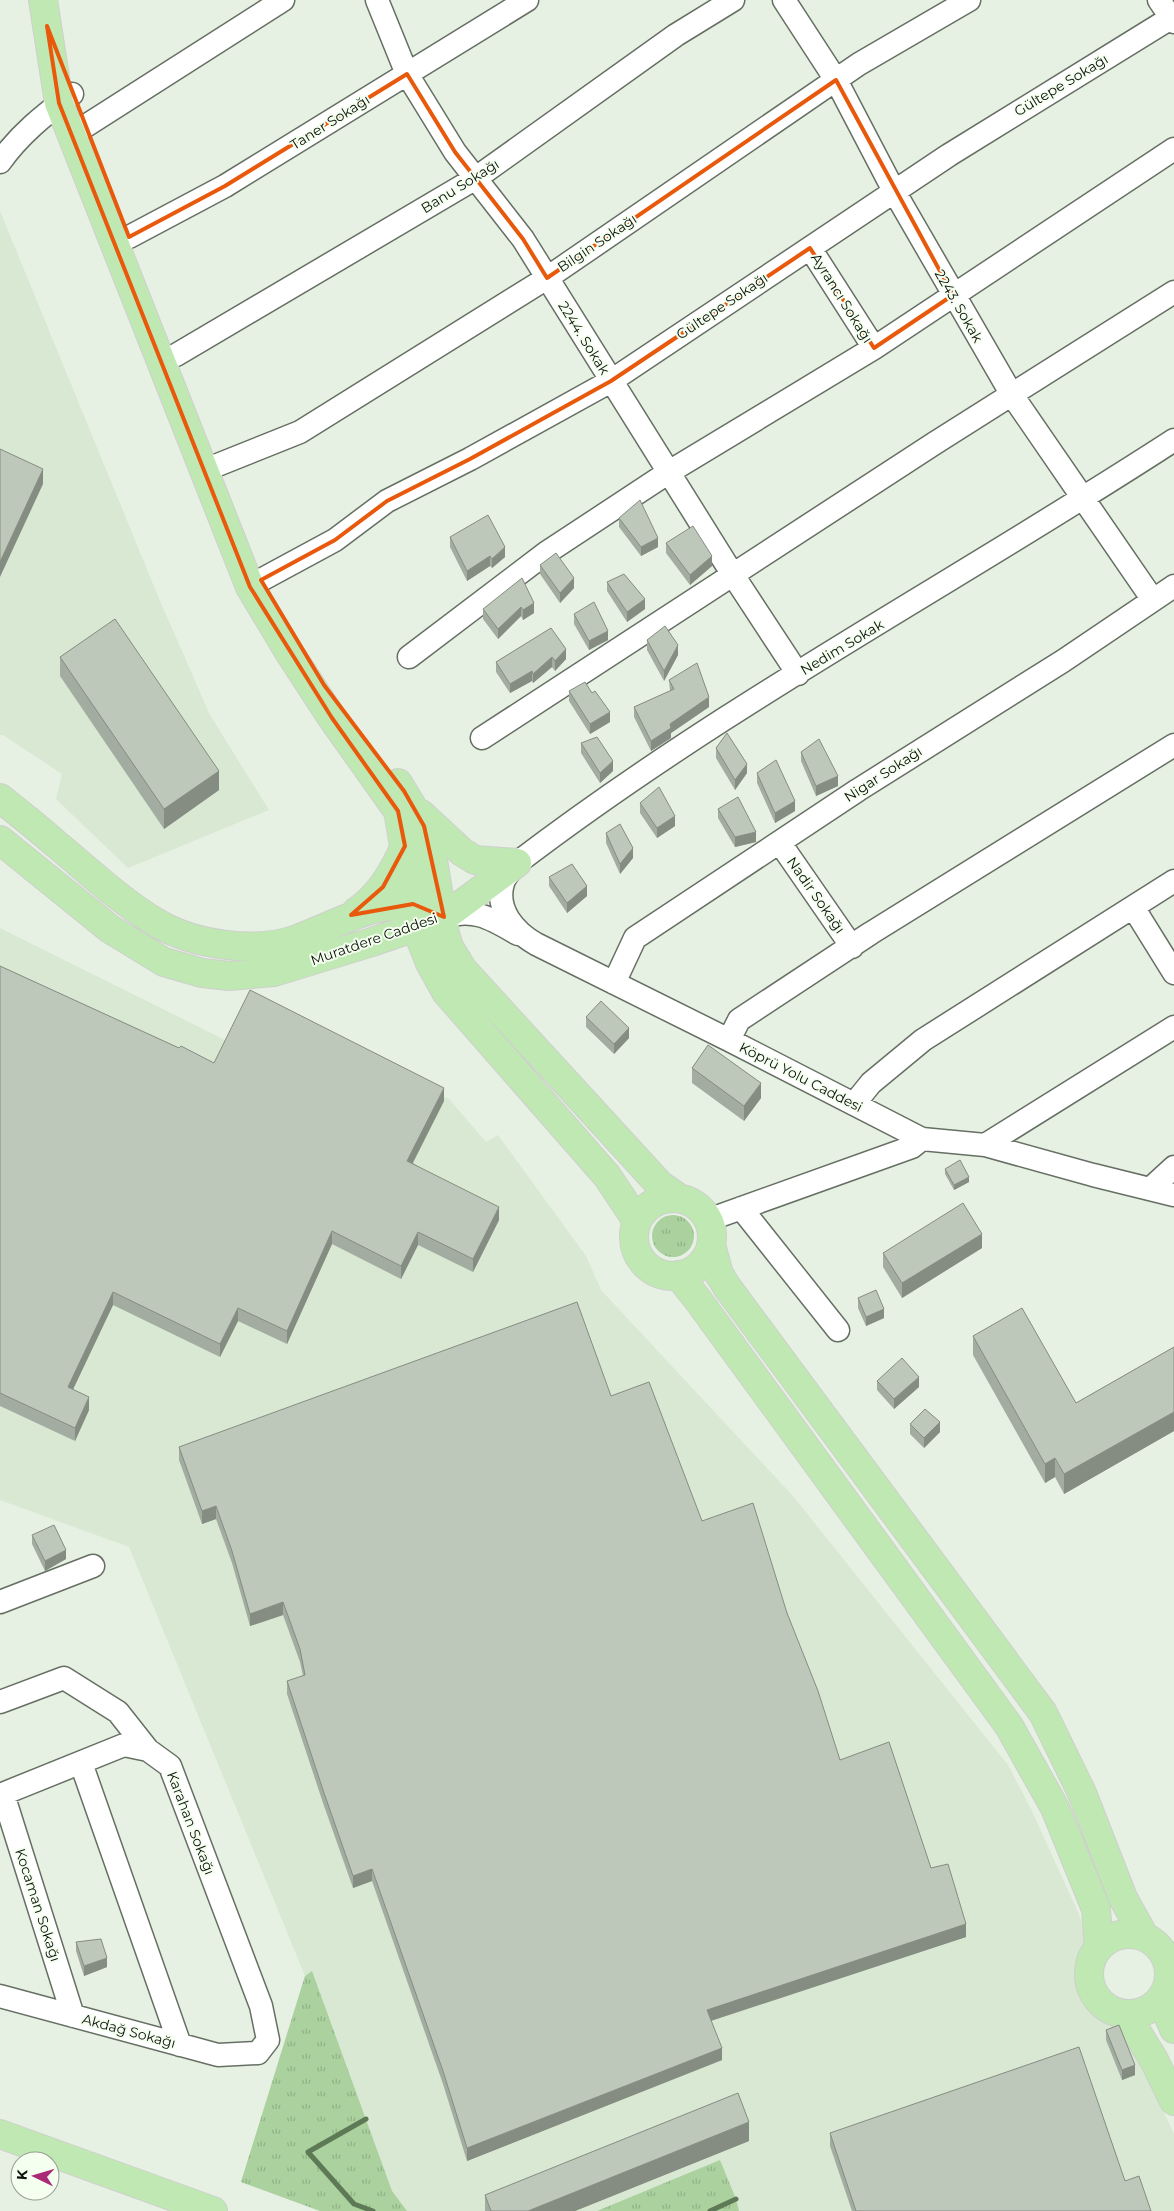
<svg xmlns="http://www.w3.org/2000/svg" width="1174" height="2211" font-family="Montserrat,sans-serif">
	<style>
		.built { fill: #d8e8d3 }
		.grass { fill: url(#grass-tufts) }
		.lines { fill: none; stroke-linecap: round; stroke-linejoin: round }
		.stream { stroke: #5e7955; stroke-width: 5 }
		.minor-casing { stroke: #666f63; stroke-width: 25 }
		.major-casing { stroke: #cfcfce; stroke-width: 30 }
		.minor { stroke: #fff; stroke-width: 22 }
		.major { stroke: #c0e8b3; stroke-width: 28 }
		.wall { fill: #a3aca0 }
		.shaded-wall { fill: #858c82 }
		.building { fill: #bec8ba; stroke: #858c82 }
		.marked { fill: none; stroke: #e8590c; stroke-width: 4; stroke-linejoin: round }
		.labels { text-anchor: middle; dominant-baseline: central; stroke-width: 4; stroke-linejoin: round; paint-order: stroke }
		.street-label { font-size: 14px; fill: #0d100b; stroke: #f4fff0 }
	</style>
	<defs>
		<pattern id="grass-tufts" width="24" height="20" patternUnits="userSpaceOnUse" patternTransform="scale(1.25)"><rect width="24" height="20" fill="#aad19e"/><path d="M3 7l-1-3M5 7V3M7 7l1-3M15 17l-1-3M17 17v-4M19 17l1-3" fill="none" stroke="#91b287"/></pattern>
	</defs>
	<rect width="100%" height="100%" fill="#e6f1e3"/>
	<path class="built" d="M0,211L160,601L210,715L269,810L128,868L56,799L62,774L3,735H0Z
		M0,928L227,1041L246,999L449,1099L486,1142L498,1135L586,1256L601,1290L793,1496L1008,1765L1031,1809L1078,1912L1088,1939L1080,1978L1084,1994L1133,2045L1174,2134V2211H320L241,2182L305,1976L129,1547L0,1500Z"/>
	<path class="grass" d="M652 1236a21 21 0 1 1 42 0a21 21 0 1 1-42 0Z
		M312,1971L392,2191L407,2211H320L241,2182L305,1976Z
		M720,2160L736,2199L739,2211H597Z"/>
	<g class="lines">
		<path class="stream" d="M366,2119L308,2152L354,2204L373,2211
			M710,2211L736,2199"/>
		<defs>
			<path id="minor" d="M377,0L407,74L455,152L523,239L733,575L798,674
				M784,0L836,80L894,191L1012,395L1153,600
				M1159,0L1174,22
				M84,127L283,0
				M0,162C20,134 44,115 72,94
				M129,237L225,186L527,0
				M810,248L874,348
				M176,355L476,178L676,35L733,0
				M1174,440C956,582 724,705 517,863C512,869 505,876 503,883C495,910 515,932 536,944L729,1040L922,1139L985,1145L1093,1175L1174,1195
				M215,466L300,432L547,278L859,64L969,0
				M261,580L335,540L387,501L470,459L611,381L949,155L1174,16
				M409,657L546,553L669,472L874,348L1174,149
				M482,738L935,443L1174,292
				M780,843L852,947
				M1133,907L1174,973
				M444,917C474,907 492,919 518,934
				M614,983L635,938L858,790L1063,661L1174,586
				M729,1040L739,1020L871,933L1174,745
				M854,1104L871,1083L923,1040L1174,881
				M985,1145L1174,1027
				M1150,1189L1174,1167
				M741,1208L838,1330
				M708,1220L912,1147L922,1139
				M0,1602L93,1566
				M0,1702L64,1678L118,1712L148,1750
				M81,1763L180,2045
				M3,1794L73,2016
				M0,1795L124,1745L148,1750L170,1766L261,2006L268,2040L258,2053L218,2055L0,1996"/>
			<path id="major" d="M43,0L59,103L250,587L289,652L332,718L398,811L420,938L430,963L446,992L607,1176L637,1221
				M398,783L424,826L432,854L445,934L449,947L463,970L660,1185L679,1198
				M0,798C19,813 38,828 56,844C89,871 120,901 157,923C194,945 256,954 297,939C341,923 382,895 430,908
				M421,814L462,852L475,860L517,863
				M0,840L110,929L164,962L202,973L229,976L274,972L372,942L444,917L517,863
				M356,912C381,894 392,874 405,846
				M634 1237a39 39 0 1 1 78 0a39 39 0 1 1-78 0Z
				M711,1245L719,1274L727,1287L1043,1713L1082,1793L1123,1898L1144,1936
				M678,1275L698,1300L1009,1726L1055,1808L1096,1909L1099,1947
				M1089 1974a40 40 0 1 1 80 0a40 40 0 1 1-80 0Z
				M1161,1999L1174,2029
				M1126,2014L1154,2060L1174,2101
				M0,2134L213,2211"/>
		</defs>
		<use href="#minor" class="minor-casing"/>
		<use href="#major" class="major-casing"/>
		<use href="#minor" class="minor"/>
		<use href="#major" class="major"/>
	</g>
	<path class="wall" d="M619,518L658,547L641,556L619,527Z
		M450,537L505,557L492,568L490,566L467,581L450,547Z
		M666,543L712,566L690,585L666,553Z
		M540,565L574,588L560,603L540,574Z
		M607,582L645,609L627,622L607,591Z
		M534,603V613L523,620L521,616L498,639L483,619V609Z
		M574,614L608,640L589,650L574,624Z
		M551,628L566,659L555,671L552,667L533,683L532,681L510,693L496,672V662Z
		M647,640L678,655L664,681L647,650Z
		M60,657L219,790L164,829L60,676Z
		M669,680L709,707L671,733V738L651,751L634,717V707L670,691Z
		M569,691L610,722L590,734L569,701Z
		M581,743L613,771L600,783L581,753Z
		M716,748L747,773L735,790L716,758Z
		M801,752L838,786L816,796L801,761Z
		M757,773L795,811L775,823L757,783Z
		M640,803L675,826L657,838L640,813Z
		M718,809L756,842L735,847L718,818Z
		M606,833L633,858L620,874L606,843Z
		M549,877L587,896L567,913L549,886Z
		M0,966L179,1048L214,1063L444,1101L413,1163L499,1220L473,1272L418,1245L401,1279L332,1244L287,1344L238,1321L220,1357L113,1305L73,1389L89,1410L75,1441L0,1406Z
		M586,1017L629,1038L614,1054L586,1027Z
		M692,1068L761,1098L744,1121L692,1083Z
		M945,1169L969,1182L954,1190L945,1174Z
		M982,1248L902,1298L883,1267V1253Z
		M858,1298L884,1318L866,1326L858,1308Z
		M973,1336L1076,1403L1174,1347V1431L1064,1494L1055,1477L1045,1483L973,1355Z
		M877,1381L919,1387L894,1409L877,1390Z
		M611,1396L702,1521L787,1613L840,1760L931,1868L966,1937L711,2021L722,2060L467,2161L443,2084L372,1881L353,1888L323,1803L287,1694V1681L303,1676L300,1662L283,1615L250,1626L232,1563L216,1519L202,1524L179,1460V1447Z
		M910,1424L940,1432L924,1448L910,1434Z
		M32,1535L66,1559L45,1571L32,1544Z
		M76,1942L107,1967L84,1976L76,1951Z
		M1106,2030L1135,2075L1122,2080L1106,2040Z
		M830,2133L1125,2181L1151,2211H852L830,2146Z
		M749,2141L575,2211H485V2195Z"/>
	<path class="shaded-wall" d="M43,469V484L0,577V562Z
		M658,538V547L641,556V547Z
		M505,547V557L492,568V559Z
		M490,556V566L467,581V571Z
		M712,556V566L690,585V575Z
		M574,578V588L560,603V593Z
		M645,599V609L627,622V612Z
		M534,603V613L523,620V610Z
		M521,607V616L498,639V629Z
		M608,631V640L589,650V641Z
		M678,645V655L664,681V671Z
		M566,649V659L555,671V661Z
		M552,657V667L533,683V674Z
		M532,671V681L510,693V684Z
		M709,697V707L671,733V738L651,751V741L670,724Z
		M610,712V722L590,734V724Z
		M613,761V771L600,783V773Z
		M747,764V773L735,790V780Z
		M219,771V790L164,829V809Z
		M838,776V786L816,796V786Z
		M795,801V811L775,823V813Z
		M675,816V826L657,838V828Z
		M756,832V842L735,847V837Z
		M633,848V858L620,874V864Z
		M587,886V896L567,913V903Z
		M629,1028V1038L614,1054V1044Z
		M761,1083V1098L744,1121V1106Z
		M444,1088V1101L407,1174V1161Z
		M969,1177V1182L954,1190V1185Z
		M499,1207V1220L473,1272V1259Z
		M332,1231V1244L287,1344V1331Z
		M418,1232V1245L401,1279V1266Z
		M982,1234V1248L902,1298V1283Z
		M113,1292V1305L68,1400V1387Z
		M238,1308V1321L220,1357V1344Z
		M884,1309V1318L866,1326V1317Z
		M919,1377V1387L894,1409V1399Z
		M89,1397V1410L75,1441V1428Z
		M1174,1412V1431L1064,1494V1474Z
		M940,1422V1432L924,1448V1438Z
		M1055,1458V1477L1045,1483V1464Z
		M216,1506V1519L202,1524V1511Z
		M66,1550V1559L45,1571V1561Z
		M283,1602V1615L250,1626V1614Z
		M372,1869V1881L353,1888V1876Z
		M966,1924V1937L707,2022V2010Z
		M107,1958V1967L84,1976V1966Z
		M722,2048V2060L467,2161V2148Z
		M1135,2065V2075L1122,2080V2070Z
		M749,2122V2141L575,2211H528Z"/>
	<path class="building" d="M0,449L43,469L0,562Z
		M640,500L658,538L641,547L619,518Z
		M488,515L505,547L492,559L490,556L467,571L450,537Z
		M693,526L712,556L690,575L666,543Z
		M556,553L574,578L560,593L540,565Z
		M624,574L645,599L627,612L607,582Z
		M522,578L534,603L523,610L521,607L498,629L483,609Z
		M594,602L608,631L589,641L574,614Z
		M115,619L219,771L164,809L60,657Z
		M665,626L678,645L664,671L647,640Z
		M551,628L566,649L555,661L552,657L533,674L532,671L510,684L496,662Z
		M697,663L709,697L670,724L671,728L651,741L634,707L674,689L669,680Z
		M585,682L592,693L595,691L610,712L590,724L569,691Z
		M727,733L747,764L735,780L716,748Z
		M597,737L613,761L600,773L581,743Z
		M819,739L838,776L816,786L801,752Z
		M776,760L795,801L775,813L757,773Z
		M659,787L675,816L657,828L640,803Z
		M738,797L756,832L735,837L718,809Z
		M620,824L633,848L620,864L606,833Z
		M572,864L587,886L567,903L549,877Z
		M0,966L179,1048L181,1046L214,1063L250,990L444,1088L407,1161L499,1207L473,1259L418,1232L401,1266L332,1231L287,1331L238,1308L220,1344L113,1292L68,1387L89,1397L75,1428L0,1393Z
		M601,1001L629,1028L614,1044L586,1017Z
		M708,1045L761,1083L744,1106L692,1068Z
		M960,1160L969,1177L954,1185L945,1169Z
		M963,1203L982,1234L902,1283L883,1253Z
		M876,1290L884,1309L866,1317L858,1298Z
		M577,1302L611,1396L649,1382L702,1521L753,1503L787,1613L818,1691L840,1760L889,1742L931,1868L948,1864L966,1924L707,2010L722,2048L467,2148L443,2071L372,1869L353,1876L323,1790L287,1681L305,1675L300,1649L283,1602L250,1614L232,1551L216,1506L202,1511L179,1447Z
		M1022,1308L1076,1403L1174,1347V1412L1064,1474L1055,1458L1045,1464L973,1336Z
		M902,1358L919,1377L894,1399L877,1381Z
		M925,1409L940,1422L924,1438L910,1424Z
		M54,1525L66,1550L45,1561L32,1535Z
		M101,1939L107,1958L84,1966L76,1942Z
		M1119,2025L1135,2065L1122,2070L1106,2030Z
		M1079,2047L1125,2181L1139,2176L1151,2211H856L830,2133Z
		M738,2093L749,2122L528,2211H491L485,2195Z"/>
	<path class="marked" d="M47,26L129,237L225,186L407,74L455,152L523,239L547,278L836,80L953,295L874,348L810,248L611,381L470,459L387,501L335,540L261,580L324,685L404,791L424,826L444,917L413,904L351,915L383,887L405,846L398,811L332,718L250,587L59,103Z"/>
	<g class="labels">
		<g class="street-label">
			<text transform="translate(1061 85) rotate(-31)">Gültepe Sokağı</text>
			<text transform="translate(330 122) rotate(-32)">Taner Sokağı</text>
			<text transform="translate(460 186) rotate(-32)">Banu Sokağı</text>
			<text transform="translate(597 243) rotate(-34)">Bilgin Sokağı</text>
			<text transform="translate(842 298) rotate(58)">Ayrancı Sokağı</text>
			<text transform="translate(722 306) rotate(-34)">Gültepe Sokağı</text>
			<text transform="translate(959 306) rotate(60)">2243. Sokak</text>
			<text transform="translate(584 338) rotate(58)">2244. Sokak</text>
			<text transform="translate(842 647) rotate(-31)">Nedim Sokak</text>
			<text transform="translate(883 774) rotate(-33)">Nigar Sokağı</text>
			<text transform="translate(816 895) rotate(55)">Nadir Sokağı</text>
			<text transform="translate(374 939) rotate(-19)">Muratdere Caddesi</text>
			<text transform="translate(801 1077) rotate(27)">Köprü Yolu Caddesi</text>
			<text transform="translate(191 1823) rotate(69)">Karahan Sokağı</text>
			<text transform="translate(38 1905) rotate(72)">Kocaman Sokağı</text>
			<text transform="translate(129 2031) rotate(15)">Akdağ Sokağı</text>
		</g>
	</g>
	<g transform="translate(35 2176) rotate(275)"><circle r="24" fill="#f4fff0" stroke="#989f94"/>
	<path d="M0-4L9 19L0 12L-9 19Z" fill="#ab2a78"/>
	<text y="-8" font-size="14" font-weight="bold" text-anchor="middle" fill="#0d100b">K</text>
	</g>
</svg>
